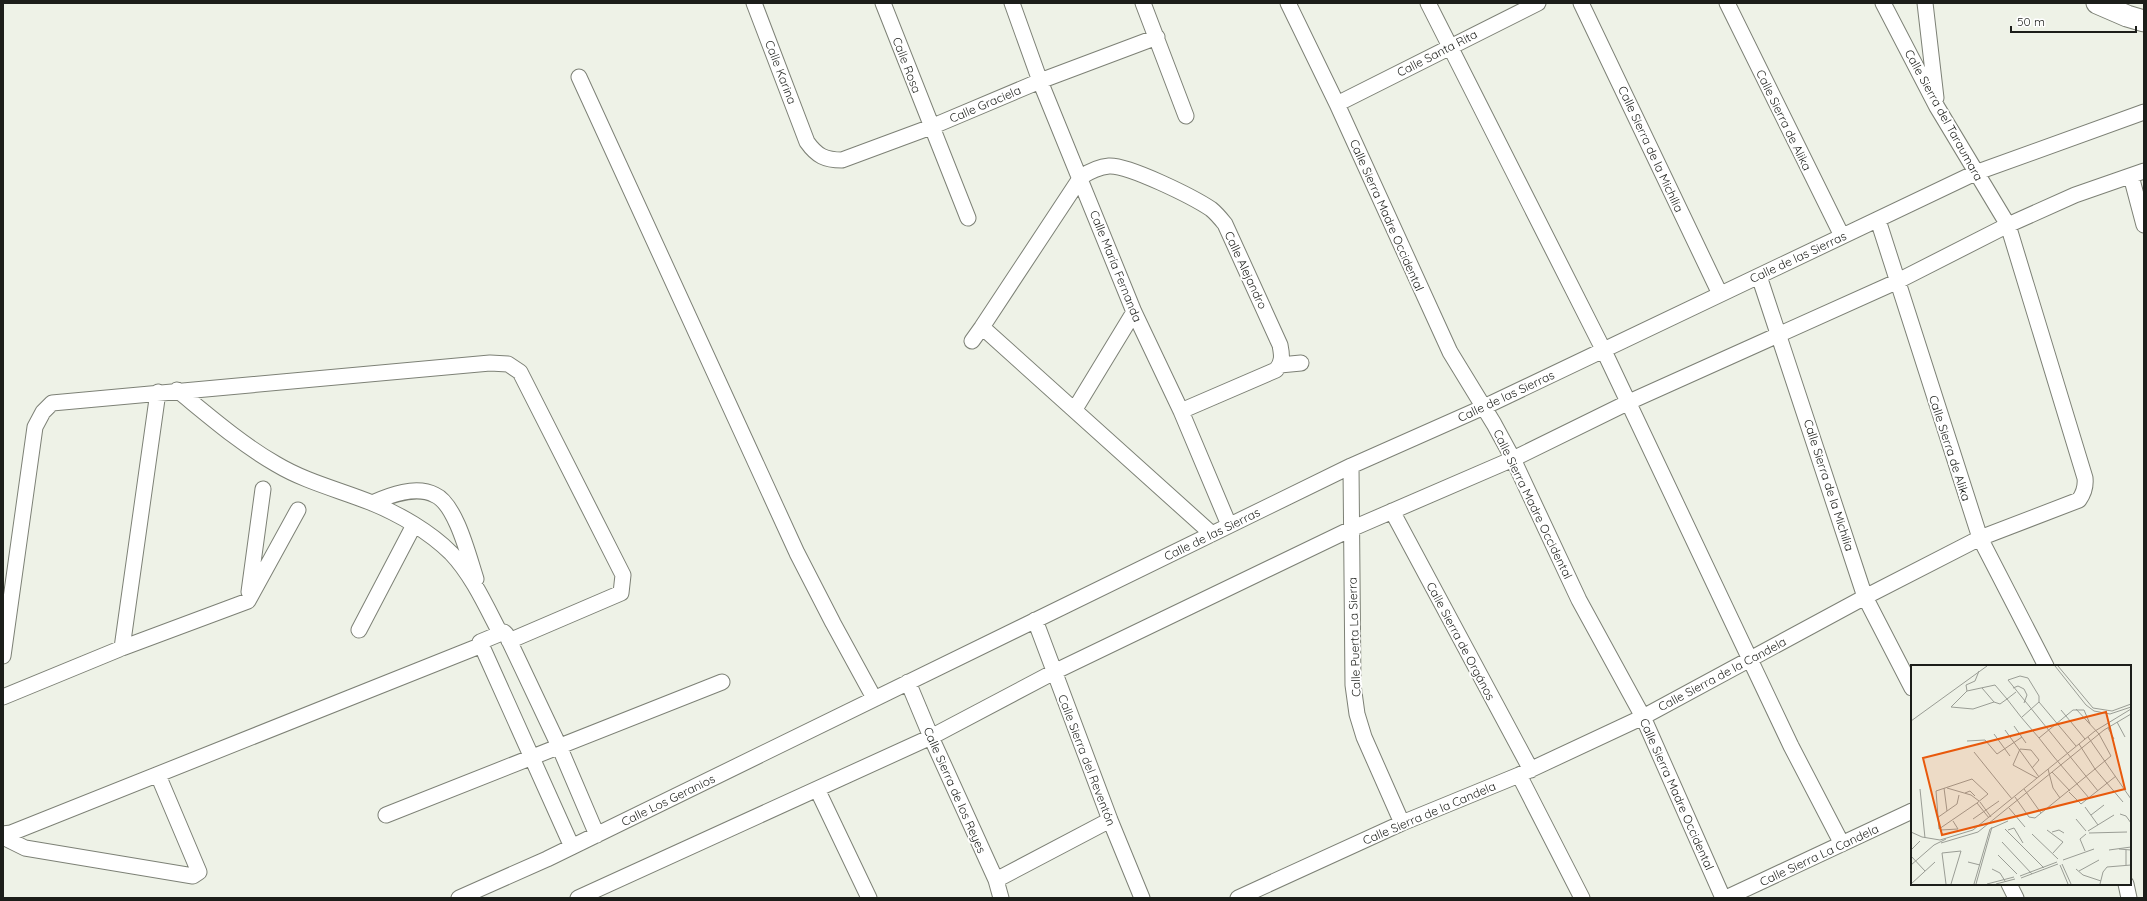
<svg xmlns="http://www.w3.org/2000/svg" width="2147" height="901" font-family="Quicksand,sans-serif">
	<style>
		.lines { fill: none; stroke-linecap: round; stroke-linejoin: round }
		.street-casing { stroke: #7d8176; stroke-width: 17 }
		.secondary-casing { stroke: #7d8176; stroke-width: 23 }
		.street { stroke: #fff; stroke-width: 15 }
		.secondary { stroke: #fff; stroke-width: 21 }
		.labels { text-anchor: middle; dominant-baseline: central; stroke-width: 4; stroke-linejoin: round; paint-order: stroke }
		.street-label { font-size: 12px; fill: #1c1e1a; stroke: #fff }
		.inset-road { fill: none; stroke: #9a9d95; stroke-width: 1 }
		.view { fill: #e8590c; fill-opacity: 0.15; stroke: #e8590c; stroke-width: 2 }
		.inset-edge { fill: none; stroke: #1c1e1a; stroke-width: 2 }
	</style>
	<rect width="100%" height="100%" fill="#eef2e7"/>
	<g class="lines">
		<defs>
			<path id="street" d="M754,3L807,142C817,156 825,160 842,160L931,127L1040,81L1157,37
				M883,3L968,218
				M1012,3L1040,81L1134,312L1181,411L1229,525
				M1143,3L1186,116
				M1288,3L1337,104L1450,352L1494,424L1513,459L1579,600L1643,717L1723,898
				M1428,3L1604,351L1791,746L1842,844
				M1581,3L1720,294
				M1727,3L1842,236
				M1925,3L1936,98
				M579,77L797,553L833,623L874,698
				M1337,104L1538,3
				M2131,176L2144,225
				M1878,220L1980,538L2046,666
				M1759,276L1865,597L1912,688
				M972,341L982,327
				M1280,365L1301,363
				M177,390C209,416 241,444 276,464C306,482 340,490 372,503C399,514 430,532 451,553C472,575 486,606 500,633
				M1075,409L1134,312
				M1181,411L1276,370C1283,362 1282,355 1280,345L1225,224C1221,219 1216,213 1211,209C1193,197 1129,165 1109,166C1098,167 1090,171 1081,177L982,327L1212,534
				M1351,466L1353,685L1357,714L1364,737L1402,823
				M372,503C390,495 416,485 435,495C456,504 469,558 476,579
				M1392,511L1531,770
				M249,592L263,489
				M1035,620L1110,820L1142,898
				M359,630L414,525
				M122,648L158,392
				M3,656L35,427L43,412L52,403L490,363L508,364L520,372L623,575L621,593L509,641
				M908,682L931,737L996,880L1001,898
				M3,697L122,648L248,601L298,510
				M1519,775L1582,898
				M817,789L869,898
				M386,815L722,682
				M3,834L11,833L482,645
				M3,837L25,848L193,876L199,872L158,775
				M572,847L480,642L504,632L506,634L559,746L597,835
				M996,880L1110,820
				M2009,884L2016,898
				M2126,884L2129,898
				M459,898L547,859L1351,466L1484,407L1975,173L2144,112
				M578,898L931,737L1054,672L1351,529L1513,459L1629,402L1896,282L2008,225L2075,195L2144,171
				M1238,898L1402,823L1519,775L1643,717L1865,597L1980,538L2079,500C2084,493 2086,487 2085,478L2008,225L1937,107L1883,3
				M1726,898L1912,811"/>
			<path id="secondary" d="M2097,3L2127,16L2144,21"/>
		</defs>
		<use href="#street" class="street-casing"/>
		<use href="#secondary" class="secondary-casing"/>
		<use href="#street" class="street"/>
		<use href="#secondary" class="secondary"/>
	</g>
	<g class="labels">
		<g class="street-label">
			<text transform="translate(1437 53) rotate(-27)">Calle Santa Rita</text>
			<text transform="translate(907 65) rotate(69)">Calle Rosa</text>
			<text transform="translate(781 72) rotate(69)">Calle Karina</text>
			<text transform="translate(985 104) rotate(-23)">Calle Graciela</text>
			<text transform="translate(1944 115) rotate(61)">Calle Sierra del Taraumara</text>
			<text transform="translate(1784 120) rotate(64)">Calle Sierra de Alika</text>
			<text transform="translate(1651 149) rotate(65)">Calle Sierra de la Michilia</text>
			<text transform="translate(1387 215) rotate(66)">Calle Sierra Madre Occidental</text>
			<text transform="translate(1798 257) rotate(-25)">Calle de las Sierras</text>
			<text transform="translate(1116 266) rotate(68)">Calle María Fernanda</text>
			<text transform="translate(1246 270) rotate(65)">Calle Alejandro</text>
			<text transform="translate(1506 396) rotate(-25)">Calle de las Sierras</text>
			<text transform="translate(1950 448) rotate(72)">Calle Sierra de Alika</text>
			<text transform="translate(1829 485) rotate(72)">Calle Sierra de la Michilia</text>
			<text transform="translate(1533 504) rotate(64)">Calle Sierra Madre Occidental</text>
			<text transform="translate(1212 534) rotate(-26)">Calle de las Sierras</text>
			<text transform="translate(1354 637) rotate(-92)">Calle Puerta La Sierra</text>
			<text transform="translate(1461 641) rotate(62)">Calle Sierra de Orgános</text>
			<text transform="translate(1722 674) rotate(-28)">Calle Sierra de la Candela</text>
			<text transform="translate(1087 760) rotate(69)">Calle Sierra del Reventón</text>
			<text transform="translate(955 790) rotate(66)">Calle Sierra de los Reyes</text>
			<text transform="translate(1677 794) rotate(66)">Calle Sierra Madre Occidental</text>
			<text transform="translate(668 800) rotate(-26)">Calle Los Geranios</text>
			<text transform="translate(1429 813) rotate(-23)">Calle Sierra de la Candela</text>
			<text transform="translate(1819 855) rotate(-25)">Calle Sierra La Candela</text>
		</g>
	</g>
	<g transform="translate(1911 665)">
		<rect width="220" height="220" fill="#eef2e7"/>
		<path class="inset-road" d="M144,1L175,40L183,46L199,49L220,42M147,1L182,43L201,46L220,39M71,23L83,37M102,23L107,21L113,24L116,30L113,38M56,26L55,20L64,16L68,6M105,27L96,34L89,39L83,37L62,44L40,42L56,26L84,20L96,34L110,52L128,73L143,92L178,133M128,37V31L117,13L109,11L97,15L187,126M128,37L165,81M150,45L174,74M111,52L128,37M0,56L76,1M206,57L214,72M103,61L115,78M197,63L203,74M94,65L128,112M83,69L99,91M177,72L220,134M128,73L162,45H173L179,59M56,76L74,75L86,89L111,72M168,79L184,104L212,137M63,87L101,134M121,103L128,95L120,85L109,84L102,100L126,113M137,104L142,123L149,133M141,107L159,126M33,123L36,146M36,123L60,130L68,136M9,124L14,173M113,124L130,148M158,127L170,139L205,111M54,128L59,126L64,131M104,132L118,152L124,153L200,91L188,69L165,44M69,137L80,152M66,138L28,164L25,126L61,114L77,129L66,138L78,153M174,142L187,160M98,143L114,162M209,149L215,151L220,158M180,150L193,140M26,153L46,139L48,130M62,154L88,136M165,154L175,166M94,164L133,203M30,165L47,164L42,156M97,165L103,163L112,178M136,165L152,177M177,166L203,150M0,167L11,172L29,175L62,165L184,66L220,44M141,167L148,165L153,168M178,168L216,167M121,169L147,194M91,177L121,209M30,178L67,167L193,65L220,49M208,184L220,185M0,185L9,176M198,185L220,182M215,185V200M174,186L169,174L175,169M31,188L50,186L40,219M31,188L35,219M142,188L152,177M87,190L106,209M0,191L14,206M152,195L183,184M57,197L69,200M151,199L160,219M0,200L23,180L35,174M149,200L157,219M81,204L89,208L94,216M165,204L172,210L190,216M168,206L188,195M109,211L146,197M110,213L147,199M0,219L24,197M63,219L79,164L97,156M65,219L81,162M76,219L103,212M85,219L104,214M189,219L192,207L196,202L220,200"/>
		<path class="view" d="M195,47L214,124L31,170L12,93Z"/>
		<rect width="220" height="220" class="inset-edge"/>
	</g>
	<rect width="2147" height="901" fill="none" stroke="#1c1e1a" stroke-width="8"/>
	<path d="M2011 26v6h125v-6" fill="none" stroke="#1c1e1a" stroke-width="2"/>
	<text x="2017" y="26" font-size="12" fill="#1c1e1a" stroke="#ffffff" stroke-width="3" paint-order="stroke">50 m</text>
</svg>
